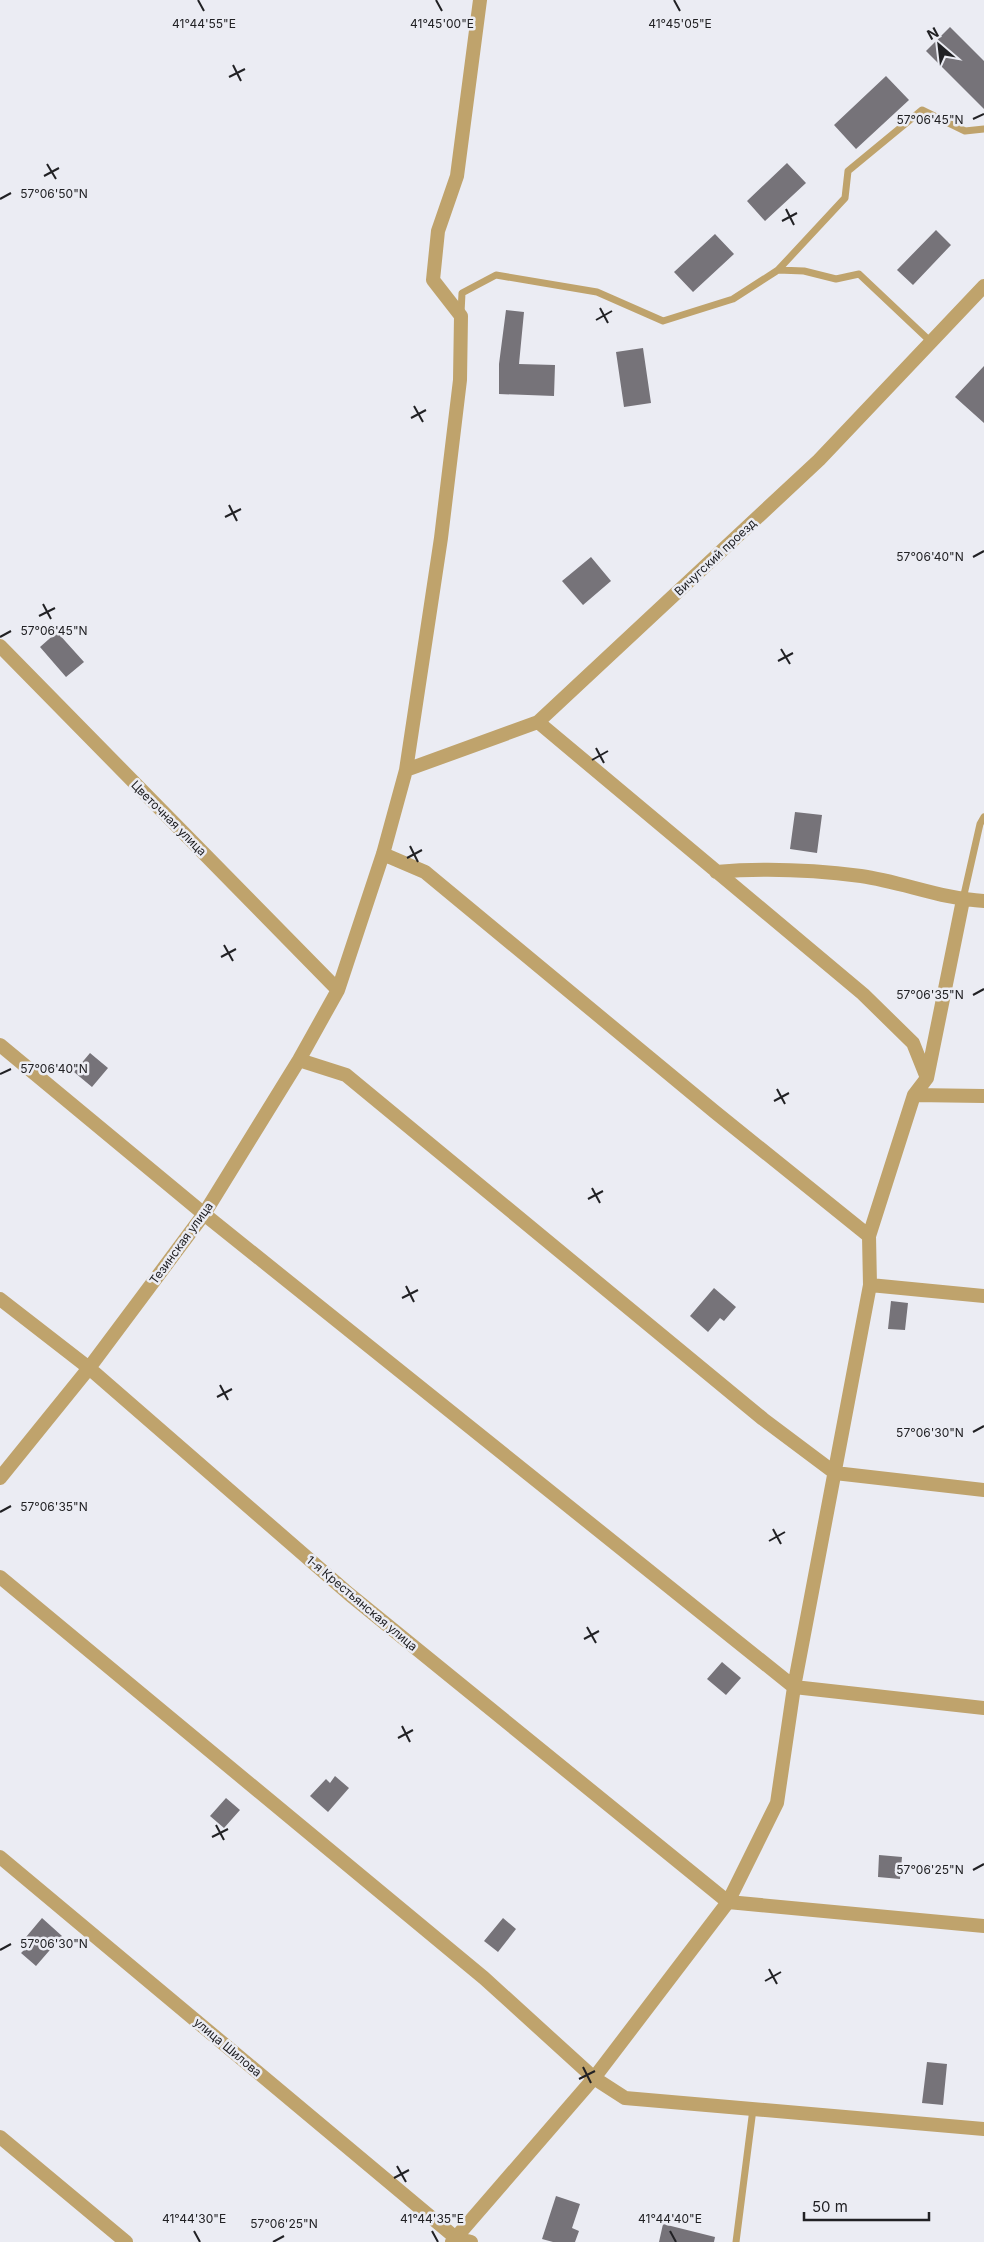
<svg xmlns="http://www.w3.org/2000/svg" width="984" height="2242" font-family="Inter,sans-serif">
	<style>
		.building { fill: #767379 }
		.lines { fill: none; stroke-linecap: round; stroke-linejoin: round }
		.service { stroke: #bfa36c; stroke-width: 7 }
		.minor { stroke: #bfa36c; stroke-width: 14 }
		.ticks { fill: none; stroke: #212124; stroke-width: 2 }
		.labels { text-anchor: middle; dominant-baseline: central; stroke-width: 5; stroke-linejoin: round; paint-order: stroke }
		.street-label { font-size: 12px; fill: #212124; stroke: #ebecf3 }
		.ticks-label { font-size: 12px; text-anchor: middle; fill: #212124; stroke: #ebecf3; stroke-width: 5; stroke-linejoin: round; paint-order: stroke }
	</style>
	<rect width="100%" height="100%" fill="#ebecf3"/>
	<path class="building" d="M950,27L984,61V109L926,51Z
		M886,76L909,100L856,149L834,125Z
		M787,163L806,183L765,221L747,201Z
		M936,230L951,245L913,285L897,270Z
		M715,234L734,254L693,292L674,272Z
		M506,310L524,312L519,364L555,365L554,396L499,394V364Z
		M643,348L651,403L624,407L616,352Z
		M984,366V423L955,397Z
		M591,557L611,581L583,605L562,581Z
		M57,632L84,662L66,677L40,647Z
		M795,812L822,815L817,853L790,849Z
		M90,1053L108,1068L92,1087L74,1072Z
		M714,1288L736,1307L724,1321L720,1318L708,1332L690,1316Z
		M891,1301L908,1303L905,1330L888,1329Z
		M722,1662L741,1678L726,1695L707,1679Z
		M335,1776L349,1788L328,1812L310,1796L326,1779L330,1783Z
		M226,1798L240,1810L224,1828L210,1816Z
		M879,1855L902,1857L900,1879L878,1877Z
		M42,1918L62,1936L36,1966L21,1953L26,1948L21,1943Z
		M503,1918L516,1929L498,1952L484,1941Z
		M927,2062L947,2064L943,2105L922,2103Z
		M556,2196L580,2204L572,2228L579,2231L575,2242H553L542,2239Z
		M663,2224L715,2237L714,2242H659Z"/>
	<g class="lines">
		<path class="service" d="M778,270L804,271L836,279L859,274L930,341
			M461,313L462,293L496,275L597,292L663,321L733,299L778,270L845,198L848,171L922,110L965,131L984,129
			M963,899L980,824L984,817
			M736,2242L753,2109"/>
		<path class="minor" d="M0,646L338,990
			M538,722L863,994L913,1043L927,1078
			M406,770L538,722L819,460L984,286
			M383,854L425,872L715,1112L869,1236
			M716,872C763,868 814,870 861,876C903,882 942,899 984,901
			M0,1045L204,1214L794,1687L984,1708
			M299,1060L346,1075L763,1419L835,1473L984,1490
			M914,1095L984,1096
			M870,1285L984,1296
			M0,1299L89,1368L349,1594L728,1902L984,1926
			M0,1478L89,1368L204,1214L299,1060L338,990L383,854L406,770L441,538L460,380L461,316L433,280L438,231L457,176L480,0
			M0,1577L484,1978L594,2078L625,2098L984,2129
			M0,1857L456,2238L471,2242
			M0,2137L126,2242
			M452,2242L594,2078L728,1902L777,1803L794,1687L870,1285L869,1236L914,1095L927,1078L963,900"/>
	</g>
	<path class="ticks" d="M198,0L204,11M436,0L442,11M674,0L680,11M233,65L241,81M229,77L245,69M973,119L984,114M47,164L56,179M44,176L59,168M0,199L11,193M786,209L794,225M782,221L797,213M600,308L608,323M596,320L612,311M414,406L423,422M411,418L426,410M229,505L237,521M225,517L241,509M973,557L984,551M43,604L51,619M39,616L55,608M0,637L11,631M781,649L790,664M778,661L793,653M596,748L604,763M592,760L608,751M410,846L418,862M407,858L422,850M224,945L233,961M221,957L236,949M973,995L984,989M0,1074L11,1069M777,1089L785,1104M774,1101L789,1093M592,1188L600,1203M588,1199L603,1191M406,1286L414,1302M402,1298L418,1290M220,1385L228,1400M217,1397L232,1389M973,1432L984,1426M0,1512L11,1506M773,1529L781,1544M769,1541L785,1532M587,1627L596,1643M584,1639L599,1631M402,1726L410,1742M398,1738L413,1730M216,1825L224,1840M212,1837L228,1829M973,1870L984,1864M0,1950L11,1944M769,1969L777,1984M765,1981L781,1972M583,2067L591,2083M579,2079L595,2071M397,2166L406,2182M394,2178L409,2170M194,2231L200,2242M432,2231L438,2242M670,2231L676,2242M273,2242L284,2236"/>
	<g class="labels">
		<g class="street-label">
			<text transform="translate(715 557) rotate(-43)">Вичугский проезд</text>
			<text transform="translate(169 818) rotate(45)">Цветочная улица</text>
			<text transform="translate(181 1243) rotate(-54)">Тезинская улица</text>
			<text transform="translate(362 1603) rotate(40)">1-я Крестьянская улица</text>
			<text transform="translate(228 2047) rotate(40)">улица Шилова</text>
		</g>
	</g>
	<g class="ticks-label">
		<text x="204" y="28">41°44'55"E</text>
		<text x="442" y="28">41°45'00"E</text>
		<text x="680" y="28">41°45'05"E</text>
		<text x="930" y="124">57°06'45"N</text>
		<text x="54" y="198">57°06'50"N</text>
		<text x="930" y="561">57°06'40"N</text>
		<text x="54" y="635">57°06'45"N</text>
		<text x="930" y="999">57°06'35"N</text>
		<text x="54" y="1073">57°06'40"N</text>
		<text x="930" y="1437">57°06'30"N</text>
		<text x="54" y="1511">57°06'35"N</text>
		<text x="930" y="1874">57°06'25"N</text>
		<text x="54" y="1948">57°06'30"N</text>
		<text x="194" y="2223">41°44'30"E</text>
		<text x="432" y="2223">41°44'35"E</text>
		<text x="670" y="2223">41°44'40"E</text>
		<text x="284" y="2228">57°06'25"N</text>
	</g>
	<g transform="translate(939 45) rotate(332)" stroke="#ebecf3" stroke-width="4" paint-order="stroke">
	<path d="M0-4L9 19L0 12L-9 19Z" fill="#212124"/>
	<text y="-8" font-size="14" font-weight="bold" text-anchor="middle" fill="#212124">N</text>
	</g>
	<path d="M804 2212v8h125v-8" fill="none" stroke="#212124" stroke-width="2.5"/>
	<text x="812" y="2212" font-size="15" fill="#212124" stroke="#ebecf3" stroke-width="4" paint-order="stroke">50 m</text>
</svg>
